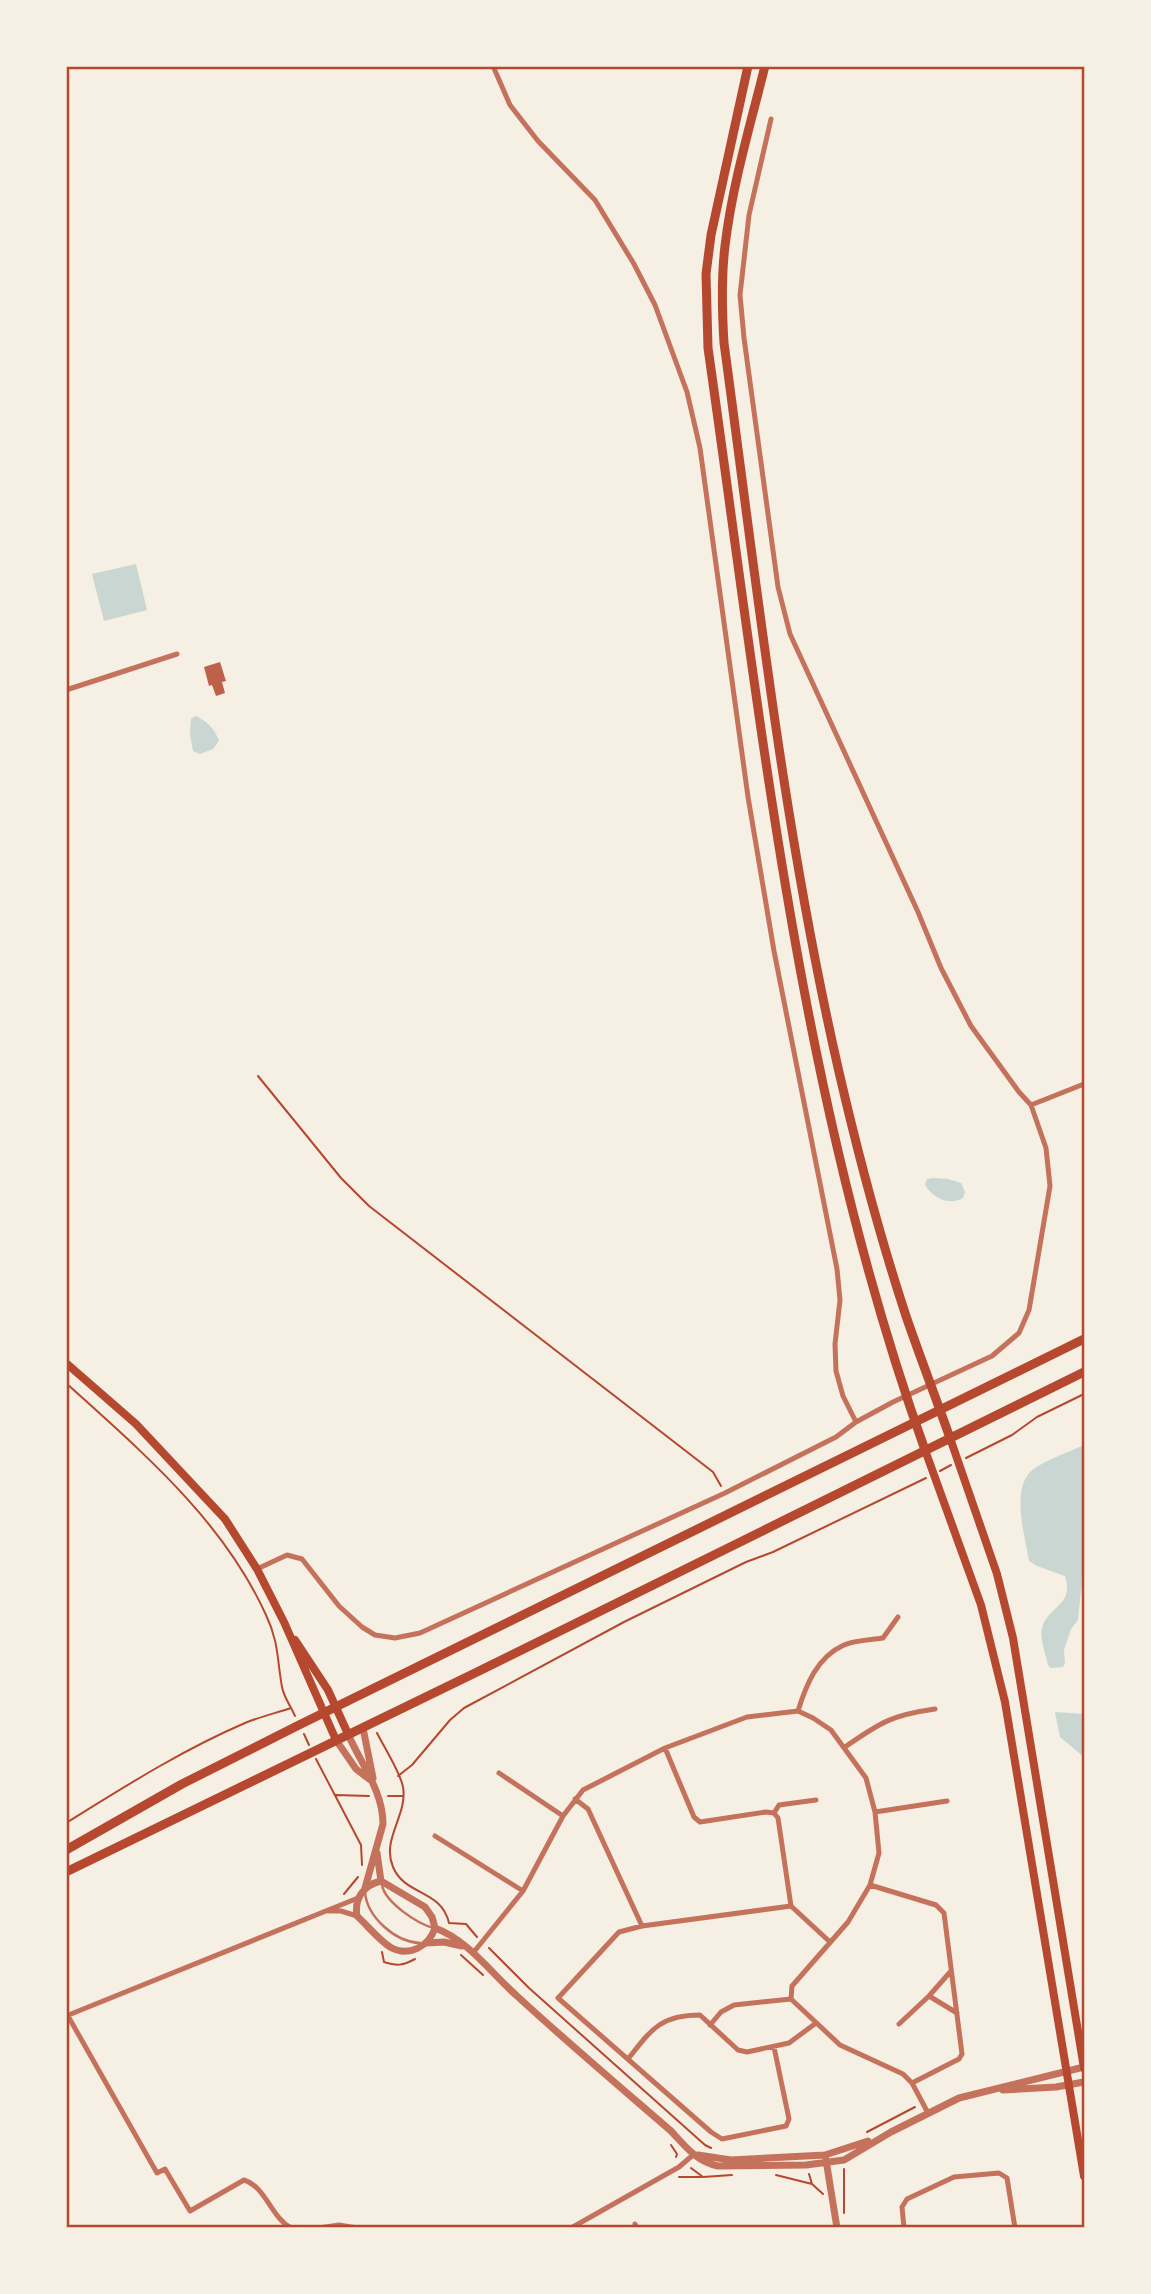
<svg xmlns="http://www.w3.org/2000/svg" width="1151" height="2294" font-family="'Exo 2',sans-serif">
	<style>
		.water { fill: #c9d6d2 }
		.building { fill: #bf614a }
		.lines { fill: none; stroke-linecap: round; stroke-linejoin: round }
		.path { stroke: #b5482f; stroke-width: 2 }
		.service { stroke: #c5725c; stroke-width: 2.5 }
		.minor { stroke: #c5725c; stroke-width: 5 }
		.tertiary { stroke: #c5725c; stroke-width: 7 }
		.secondary { stroke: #b5482f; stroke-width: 8 }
		.primary { stroke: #b5482f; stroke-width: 9 }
		.neatline { fill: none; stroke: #b5482f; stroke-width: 2.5 }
	</style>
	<rect width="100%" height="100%" fill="#f6efe4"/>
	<path class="water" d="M136,564L147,610L104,621L92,574Z
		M195,716C205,719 216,730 219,741L213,749L200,754L193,751L190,735L191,719Z
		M933,1178L948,1179L961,1183L965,1192L963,1198C949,1206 933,1198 925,1185L927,1179Z
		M1084,1445V1575L1082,1580L1078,1620L1071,1629L1064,1650L1065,1663L1063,1667L1051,1668L1048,1665C1046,1654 1038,1636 1043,1625C1051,1605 1074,1605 1065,1576L1037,1566L1029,1561C1025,1535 1009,1485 1035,1468C1050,1458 1069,1452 1084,1445Z
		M1055,1712L1084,1714V1757L1060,1737Z"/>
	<path class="building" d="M220,662L226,681L222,682L225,693L216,696L212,685L209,686L204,667Z"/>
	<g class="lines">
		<path class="path" d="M258,1076L341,1178L369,1206L713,1472L721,1486
			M66,1383C142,1452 223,1520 266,1615C279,1642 277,1660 282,1687C284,1698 291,1706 295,1716
			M966,1458L1012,1435L1037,1417L1084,1394
			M940,1471L951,1465
			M377,1733C384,1747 401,1774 403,1787C408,1815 381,1839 393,1867C405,1896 441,1889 449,1923
			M304,1734L309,1745
			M316,1759L361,1845L362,1865
			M398,1776L412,1765L450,1720L464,1708L624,1622L746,1562L773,1552L926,1478
			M336,1795L369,1796
			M388,1796H403
			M66,1823C124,1787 182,1750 245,1723C259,1717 276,1713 291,1708
			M344,1894L358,1877
			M449,1923L466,1924L477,1937
			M489,1948L529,1988L705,2145L711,2148
			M382,1952L384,1962C397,1966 402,1966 415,1959
			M461,1955L483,1975
			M867,2132L915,2107
			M671,2145L677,2154L676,2157
			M691,2168L703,2177L732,2175
			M809,2174L812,2184L823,2194
			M776,2175L812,2184
			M679,2177H701
			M844,2213V2169"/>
		<path class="service" d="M382,1885C385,1902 417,1924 434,1928
			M365,1892C367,1917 395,1942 420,1943"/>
		<path class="minor" d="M493,66L510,105L538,141L595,200L634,264L655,305L687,392L700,448L748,797L774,951L837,1269L840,1300L835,1344L836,1371L843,1396L856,1422
			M66,690L177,654
			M1031,1105L1084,1084
			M257,1569L287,1555L302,1559L339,1606L362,1627L375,1635L395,1638L420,1633L725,1493L836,1437L856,1422L893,1402L992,1356L1019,1333L1029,1310L1050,1186L1046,1148L1031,1105L1019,1092L971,1026L941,968L918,912L790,634L778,587L744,338L740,295L749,215L771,119
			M798,1711C806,1685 817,1657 844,1645C855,1640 871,1640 883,1638L898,1617
			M845,1747C881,1722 892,1715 935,1709
			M665,1748L694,1817L700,1822L766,1812L774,1813L778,1818L791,1906L830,1942
			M499,1773L563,1816
			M575,1799L588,1809L642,1926L791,1906
			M875,1812L947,1801
			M774,1813L779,1805L816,1800
			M435,1836L523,1891
			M870,1885L936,1905L944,1913L962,2054L959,2059L912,2083
			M328,1911H341L357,1916
			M642,1926L619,1932L558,1998L711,2132L722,2139L786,2126L789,2119L774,2047
			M473,1953L523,1891L563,1816L583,1790L665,1748L747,1717L798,1711L813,1718L831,1730L866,1778L875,1812L879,1853L870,1885L848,1922L792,1986L791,1999L840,2045L903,2074L912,2083L928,2113
			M929,1996L957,2013
			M66,2016L358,1898
			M68,2016L157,2173L165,2169L190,2211L244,2180C266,2187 271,2217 291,2228
			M899,2024L929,1996L951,1971
			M710,2025L721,2012L734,2005L791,1999
			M628,2059C651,2030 660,2015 700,2015L738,2050L747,2052L789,2043L816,2023
			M635,2224L637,2228
			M319,2228L339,2225L357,2228
			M571,2228L679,2167L693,2155
			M904,2228L902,2207L907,2199L954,2177L999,2173L1007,2178L1015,2228"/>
		<path class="tertiary" d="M363,1728L373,1778
			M348,1734C361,1764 383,1791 383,1824L365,1888
			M336,1740L356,1769L369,1779
			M377,1853L381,1881
			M381,1881L425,1907L432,1917L435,1928C429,1946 409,1958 390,1947C378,1939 368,1926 357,1916C354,1898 364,1885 381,1881Z
			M435,1928C468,1940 491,1973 517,1996C567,2042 619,2086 671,2131C685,2146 697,2162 718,2166L806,2165L844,2160L891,2132L959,2098L1084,2067
			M426,1943L444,1942L462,1946
			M1003,2090L1056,2087L1084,2082
			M698,2155L731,2160L825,2155L868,2141
			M826,2160L837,2228"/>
		<path class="secondary" d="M66,1363L136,1424L225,1519L257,1569L284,1622L336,1740
			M950,1438L997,1574L1013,1638L1084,2068
			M925,1450L981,1605L1005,1702L1084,2176
			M295,1640L328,1690L348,1734"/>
		<path class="primary" d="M748,66L711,235L706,274L708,348C761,718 798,1096 925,1450
			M765,66C750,126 732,186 725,246C721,279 722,311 724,343C757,587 784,833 839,1072C858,1154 880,1237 906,1316C920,1357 936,1398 950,1438
			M66,1850L182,1784L299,1725L1084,1339
			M66,1872L477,1672L1084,1372"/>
	</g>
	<rect width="1151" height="2294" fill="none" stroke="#f6efe4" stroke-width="136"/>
	<rect x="68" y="68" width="1015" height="2158" class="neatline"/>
</svg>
